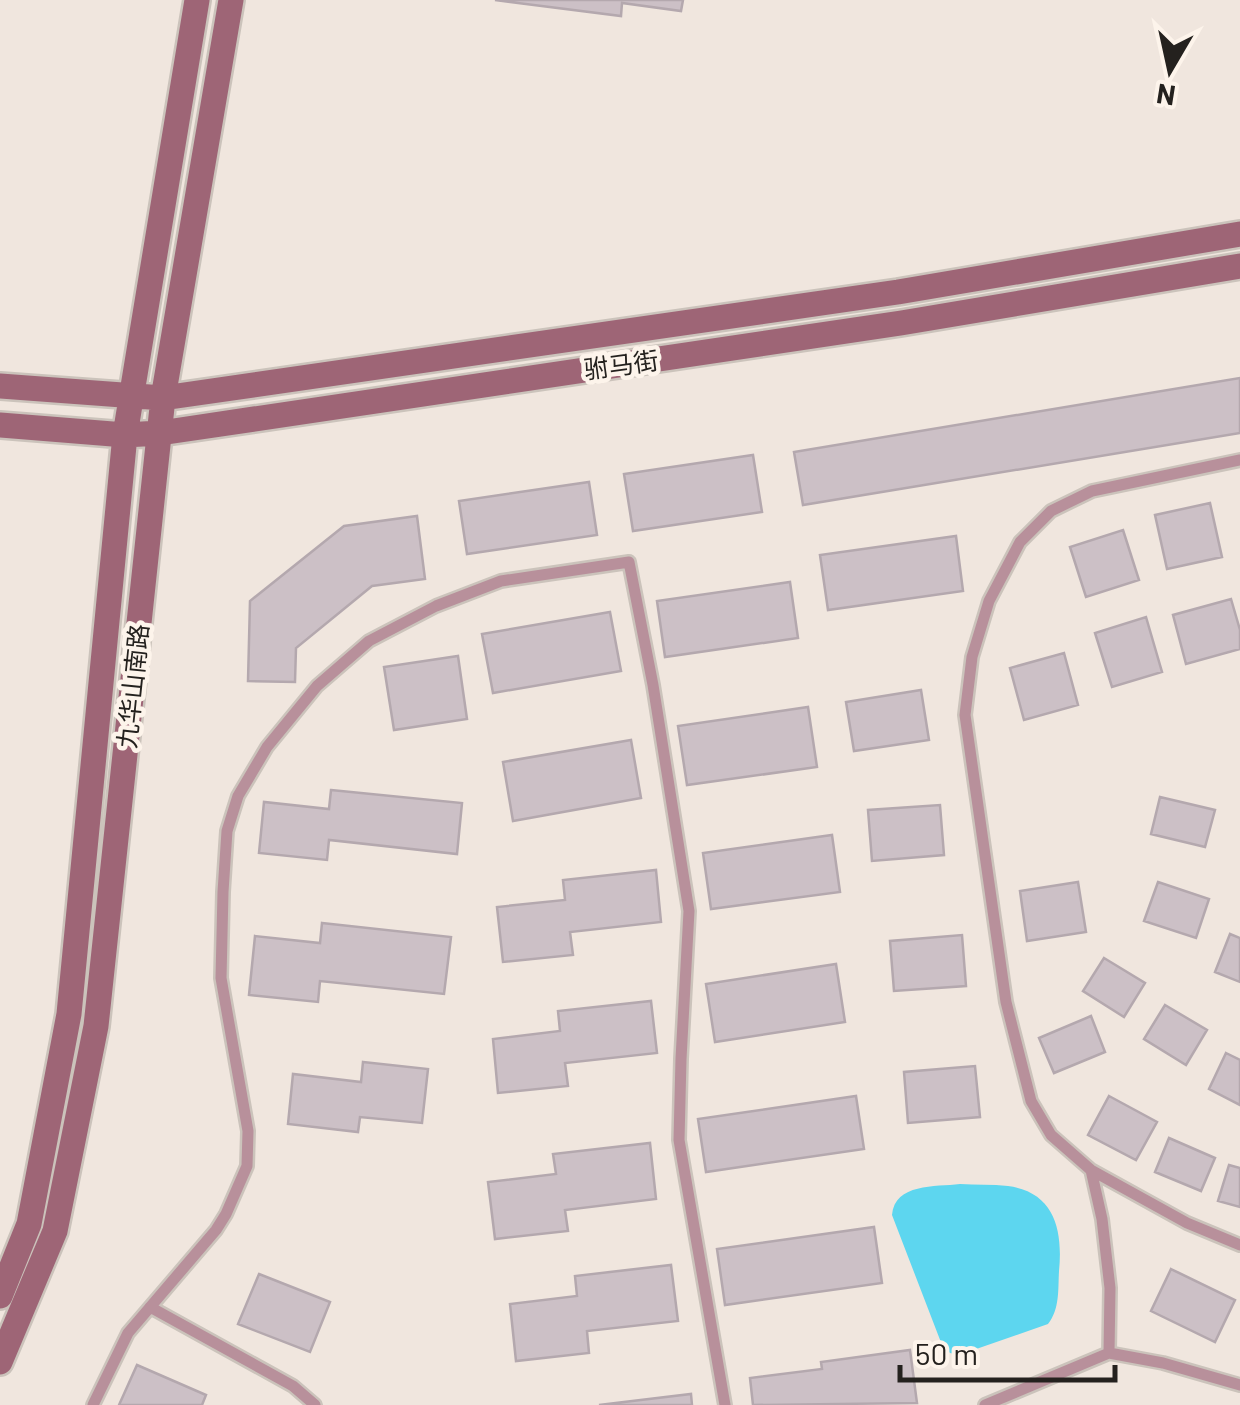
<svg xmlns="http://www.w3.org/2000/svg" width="1240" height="1405" font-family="Barlow,'Noto Sans SC',sans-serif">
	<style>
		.water { fill: #5dd6ef }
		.building { fill: #ccc0c6; stroke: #b4a8ae; stroke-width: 2.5 }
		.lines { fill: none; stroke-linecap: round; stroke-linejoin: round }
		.service-casing { stroke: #cbc3bb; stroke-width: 16 }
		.secondary-casing { stroke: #cbc3bb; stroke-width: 30 }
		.service { stroke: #b8909b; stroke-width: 11 }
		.secondary { stroke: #9e6576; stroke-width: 25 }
		.labels { text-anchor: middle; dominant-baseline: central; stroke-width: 9; stroke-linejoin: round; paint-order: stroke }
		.street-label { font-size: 25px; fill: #24211e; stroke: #fdf4eb }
	</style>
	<rect width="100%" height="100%" fill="#f0e6de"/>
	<path class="water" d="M960,1184C976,1185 992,1184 1008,1186C1055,1192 1063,1231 1059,1271C1058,1289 1060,1309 1048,1324L959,1355L950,1353L942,1345L892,1215C895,1183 935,1187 960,1184Z"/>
	<path class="building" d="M495,0H683L681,11L622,3L621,16Z
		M1240,378V433L803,505L794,452Z
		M753,455L762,512L633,531L624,474Z
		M589,482L597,535L467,554L459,501Z
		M1210,503L1222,557L1167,569L1155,515Z
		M417,516L425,579L372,586L296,648L295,682L248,681L250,601L344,526Z
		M1123,530L1139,580L1086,597L1070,547Z
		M956,536L963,591L828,610L820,555Z
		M790,582L798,638L665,657L657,601Z
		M1231,599L1240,630V649L1186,664L1173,615Z
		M610,612L621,671L493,693L482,634Z
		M1146,617L1162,672L1112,687L1095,633Z
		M1064,653L1078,705L1024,720L1010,668Z
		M458,656L467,719L394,730L384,667Z
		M921,690L929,740L854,751L846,702Z
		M808,707L817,767L687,785L678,726Z
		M631,740L641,798L513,821L503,762Z
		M331,790L462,803L457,854L329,840L327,860L259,853L264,802L329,809Z
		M1160,797L1215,810L1205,847L1151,834Z
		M940,805L944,855L872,861L868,810Z
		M832,835L840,892L711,909L703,853Z
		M656,870L661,922L570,932L573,955L503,962L497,907L565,900L563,880Z
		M1078,882L1086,932L1027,941L1020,891Z
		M1158,882L1209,899L1196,938L1144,921Z
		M322,923L451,937L444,994L320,981L318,1002L249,995L255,936L320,943Z
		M1230,934L1240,938V982L1215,972Z
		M962,935L966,986L894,991L890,941Z
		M1104,958L1145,983L1124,1017L1083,991Z
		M836,964L845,1022L715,1042L706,984Z
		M651,1001L657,1053L565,1063L568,1086L498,1093L493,1039L560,1031L558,1011Z
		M1165,1005L1207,1030L1186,1065L1144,1039Z
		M1091,1016L1105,1052L1054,1073L1039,1038Z
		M1226,1053L1240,1060V1105L1209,1089Z
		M363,1062L428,1069L422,1123L360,1117L358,1132L288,1124L293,1074L361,1082Z
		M975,1066L980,1117L908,1123L904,1072Z
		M856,1096L864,1149L706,1172L698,1119Z
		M1109,1096L1157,1122L1136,1160L1088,1135Z
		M1169,1138L1215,1158L1201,1191L1155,1172Z
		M650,1143L656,1199L565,1210L568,1231L495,1239L488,1182L556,1174L553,1154Z
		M1229,1165L1240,1168V1207L1218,1201Z
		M874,1227L882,1283L725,1305L717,1249Z
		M671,1265L678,1321L587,1331L589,1353L516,1361L510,1304L577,1296L575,1276Z
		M1171,1269L1235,1300L1215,1342L1151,1311Z
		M259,1274L330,1302L310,1352L238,1324Z
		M910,1350L917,1403L753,1405L750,1378L822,1369L821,1362Z
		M137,1365L206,1395L202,1405H119Z
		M691,1394L692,1405H599Z"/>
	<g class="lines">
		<defs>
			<path id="service" d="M1240,460L1092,491L1051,511L1020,542L989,601L972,657L965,715L1006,1002L1031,1101L1051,1135L1091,1170L1187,1223L1240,1245
				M150,1307L293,1386L315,1405
				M1109,1353L1163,1363L1240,1385
				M93,1405L128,1333L216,1230L226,1214L247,1166L248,1131L221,978L223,892L227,831L238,796L267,747L317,686L369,641L436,606L501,581L629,562L653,685L689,911L681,1059L679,1140L725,1405
				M985,1405L1109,1353L1110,1288L1102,1219L1091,1170"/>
			<path id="secondary" d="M0,386L163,398L898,292L1240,234
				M0,425L125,435L160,433L901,323L1240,266
				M0,1296L29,1224L69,1014L125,435L197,0
				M0,1362L55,1231L96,1026L163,398L231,0"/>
		</defs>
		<use href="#service" class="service-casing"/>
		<use href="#secondary" class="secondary-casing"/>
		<use href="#service" class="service"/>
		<use href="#secondary" class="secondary"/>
	</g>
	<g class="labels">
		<g class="street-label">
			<text transform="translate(621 364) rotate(-8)">驸马街</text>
			<text transform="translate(132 686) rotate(-84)">九华山南路</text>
		</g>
	</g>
	<g transform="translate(1170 70) rotate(189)" stroke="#fdf4eb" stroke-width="8" paint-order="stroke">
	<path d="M0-8L18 38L0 25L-18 38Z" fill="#24211e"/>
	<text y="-15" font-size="28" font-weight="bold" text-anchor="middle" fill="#24211e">N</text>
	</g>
	<path d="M900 1365v15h215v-15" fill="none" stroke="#24211e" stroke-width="5"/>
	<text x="915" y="1365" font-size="30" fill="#24211e" stroke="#fdf4eb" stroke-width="8" paint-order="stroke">50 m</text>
</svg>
